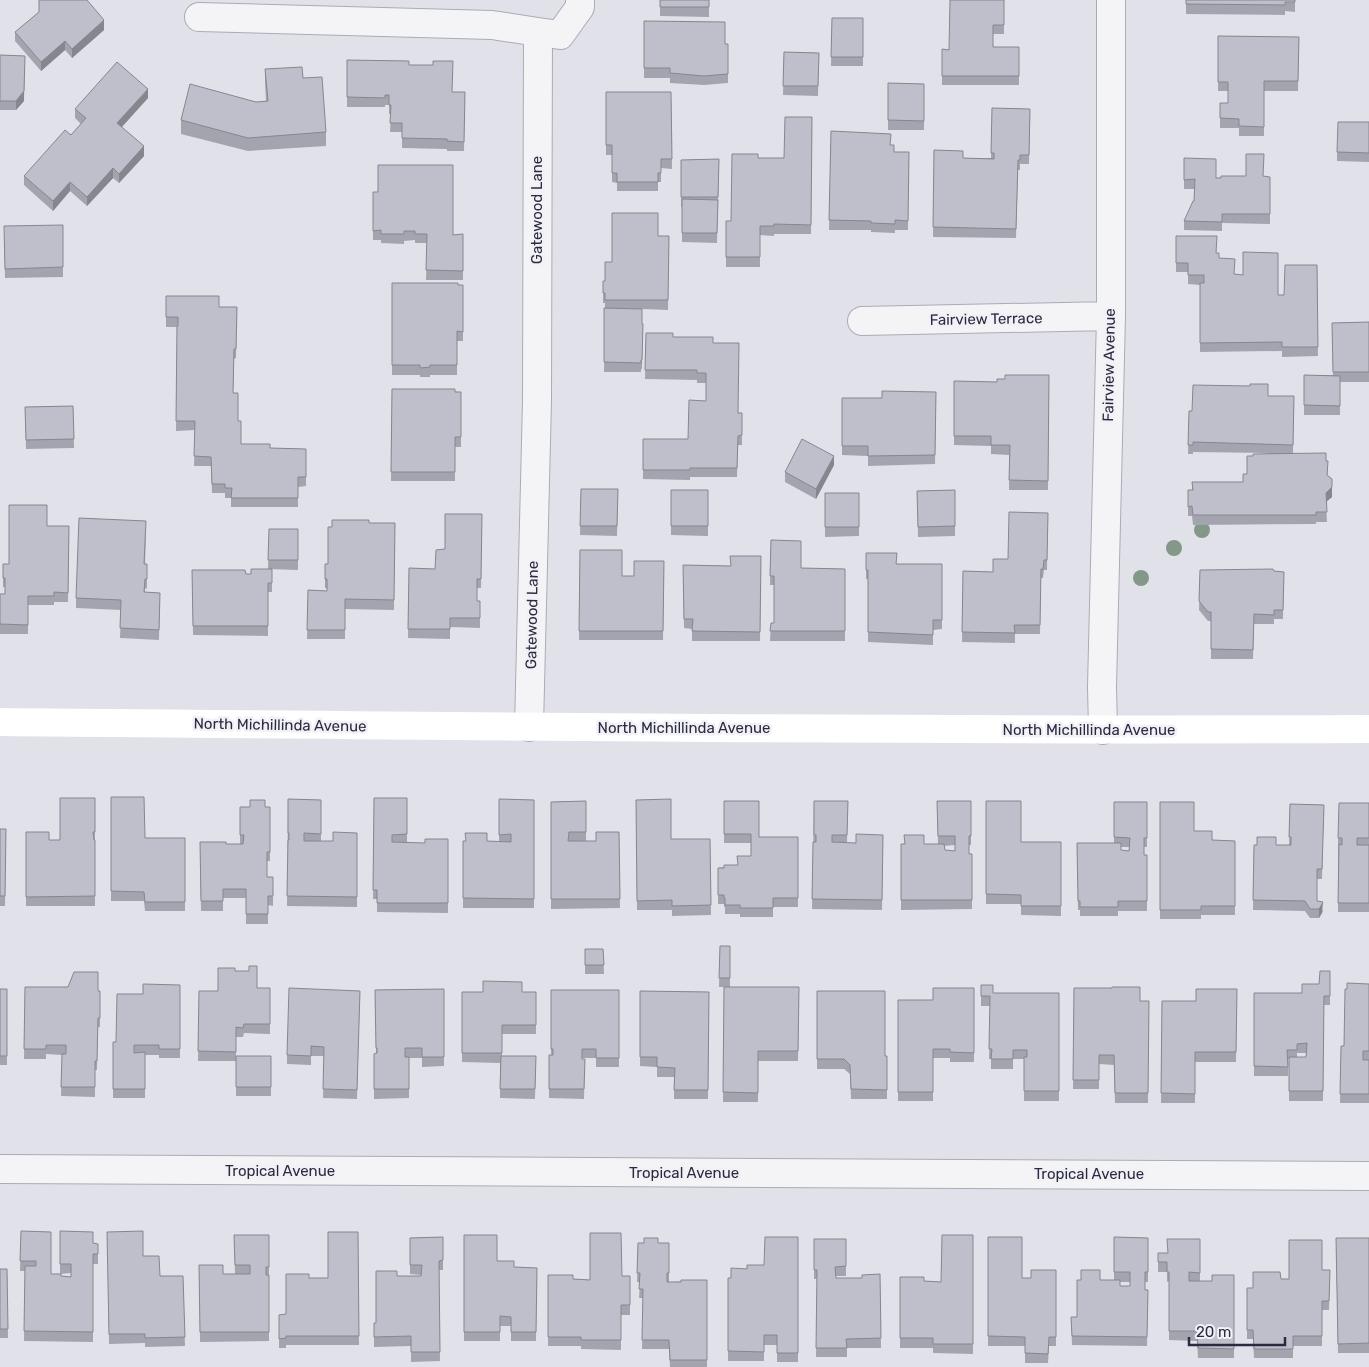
<svg xmlns="http://www.w3.org/2000/svg" width="1369" height="1367" font-family="Rubik,sans-serif">
	<style>
		.lines { fill: none; stroke-linecap: round; stroke-linejoin: round }
		.street-casing { stroke: #aaabb6; stroke-width: 30 }
		.street { stroke: #f4f4f7; stroke-width: 28 }
		.secondary { stroke: #fff; stroke-width: 28 }
		.tree { fill: #84988a }
		.wall { fill: #a4a4af; fill-rule: evenodd }
		.shaded-wall { fill: #86868f }
		.building { fill: #bfbfcc; stroke: #86868f }
		.labels { text-anchor: middle; dominant-baseline: central; stroke-width: 5; stroke-linejoin: round; paint-order: stroke }
		.street-label { font-size: 15px; fill: #2a2b40; stroke: #f1f1f6 }
	</style>
	<rect width="100%" height="100%" fill="#e1e2e9"/>
	<g class="lines">
		<defs>
			<path id="street" d="M199,17L492,25L538,32L560,35L580,7V0
				M862,321L1111,316
				M529,727L537,401L538,32
				M1103,730L1102,687L1111,316V0
				M0,1169L1369,1176"/>
		</defs>
		<use href="#street" class="street-casing"/>
		<use href="#street" class="street"/>
		<path class="secondary" d="M0,722C456,726 913,731 1369,729"/>
	</g>
	<g class="tree">
		<circle cx="1202" cy="530" r="8"/>
		<circle cx="1174" cy="548" r="8"/>
		<circle cx="1141" cy="578" r="8"/>
	</g>
	<path class="wall" d="M660,0H709V17L660,16Z
		M1004,0V34H993V47H1019V85H942V49L949,50Z
		M1186,0H1295V12L1285,11V15L1186,14Z
		M832,18H863V66H831Z
		M644,21L725,44H728V83L704,85L670,83V78H644Z
		M104,30L72,58L65,50L41,71L15,41V32Z
		M1218,36L1299,37L1298,91H1264V136H1239V128H1220V103H1228V91H1218Z
		M784,52L819,53L818,96L783,95Z
		M0,55L25,56L24,101L16,110H0Z
		M347,60L409,65L452,92H465L464,151H447V149L402,148V132H390L391,114H389V105H385V107H347Z
		M265,69L303,78L326,132V146L248,151L181,134V120L256,102L266,101L265,83Z
		M888,83L924,84V130H888Z
		M606,92H671L672,169L661,168V182H658V191H617V183L612,182V155H606Z
		M148,98L122,127L144,156L119,183L113,178L87,206L70,191L53,211L24,185V176L71,135L81,124L75,118V109Z
		M992,108L1030,109L1029,164H1020V170H1018L1016,238L933,237L934,150L963,158H991Z
		M812,117L811,234H774V236L760,235V267H726V221H731L758,158H784Z
		M1369,122V162L1337,161V152Z
		M831,131L891,145L894,152H909L908,230H895V233L871,232V230H829Z
		M1184,158L1216,178L1246,176L1270,177V224L1222,223V231L1184,230V221L1194,201L1195,189H1184Z
		M719,159L718,206L717,243L682,242V207H681V160Z
		M373,192L453,235L463,234V280H426L427,243H415V240L404,241V244L381,243V240H373Z
		M63,225V277L5,278L4,236Z
		M658,236H669L668,310L642,309V324H643L642,369H641V372H604L605,303H603V281H605L612,262Z
		M1176,236L1216,253L1219,258L1235,274L1278,295H1284L1317,265L1318,356L1282,357V351L1200,352V285L1188,284V272H1176Z
		M392,283L463,285V341H457V375H430V377H420V375H392Z
		M166,296L219,307H237L236,358L234,359L233,393L241,444L270,448L306,449V486L298,487V507H231V498H225V493H212L211,466H194L195,430L176,431L177,327H166Z
		M1369,322V382H1340V415H1304V375H1333L1332,323Z
		M646,333L673,337L713,343L742,422V445H738L737,477H690V480L643,479V439H688L706,401V383H697V380L645,379Z
		M1049,375L1048,490H1009V455L991,454V446L954,445V381L997,382L1005,379Z
		M392,389L461,392V447H455V481H391Z
		M936,392L935,464L868,466V456L842,455V398H882Z
		M1268,396H1294L1293,453L1326,461L1328,470L1327,475L1332,479V497L1326,502L1327,522H1316V524L1193,525L1192,516H1188V490H1192V482H1243L1247,474L1253,456L1268,453L1193,452V454H1188L1189,411H1192Z
		M73,406L74,448L26,449L25,407Z
		M834,465L816,499L785,482V472Z
		M581,489H618L617,536L580,535Z
		M671,490H708V536L671,535Z
		M955,490V536L918,537L917,491Z
		M825,493H859V536L825,537Z
		M1048,513L1047,570H1044L1043,578H1041L1040,634H1015V643L962,642L963,571L993,572L1008,559Z
		M482,514L481,588H477V601H480V628L450,627V639L408,638L409,568L435,569L445,549Z
		M332,520L369,523H395L394,610L345,609V639H307L308,590L327,591V588H325V564H328L332,527Z
		M47,526H69L68,602H54V605H28V634H0V594H5V587H3V564H9Z
		M269,529H298V570L268,569Z
		M146,530L145,564H147V589L145,588V592L160,593L159,640L120,638L121,610L76,608V598Z
		M771,540L801,568L845,569V641H770L771,623H774V585H770Z
		M580,550L622,576H634L664,561L663,640H579Z
		M866,553L897,564H942V629L933,630V645L868,642V579H866Z
		M761,556L760,641H692V629L684,628L683,565L730,566Z
		M192,570L246,574L272,583V592H268V636L193,635Z
		M1200,570L1284,572L1283,619H1274V624H1254L1253,659H1211V621H1208L1199,610Z
		M111,797L145,838H185V911H145L144,901H111Z
		M60,798L95,832V906H26V832L49,840H60Z
		M374,798H407V843H425L448,839V913L377,912V899H373Z
		M288,799L321,800V841H333L357,833V907L287,906Z
		M499,799L534,800V908H463V841H499Z
		M636,800L671,839H710L711,915L672,916V910H637Z
		M586,801V841H596L619,832L620,908L551,909V802Z
		M724,801L759,837H798V907H773V917H740V914H725V907H724V904H718V868L737,865L751,856V843H724Z
		M814,801H848L847,843H856L883,835L882,910L812,909Z
		M937,801H971V845H969V854H972V909L901,910V844H938ZM955,845V851L945,850L944,846Z
		M986,801L1021,842H1061V916L1021,915V904H986Z
		M1114,802H1147V847H1144V855H1147V911H1118V916H1080V910H1078L1077,843H1114ZM1121,847H1129V851L1121,850Z
		M1160,802L1194,831L1212,840L1235,841V915H1201V919H1160Z
		M1369,803V912H1338V838Z
		M1290,804L1324,805L1322,879H1317V901L1323,911L1322,913L1319,918H1310L1305,911L1253,910L1254,845H1289Z
		M240,807H270V861H267V877H273V906L268,905V924H246V898H223V911H201L200,842L226,844H240Z
		M0,829H6L5,906H0Z
		M720,946H730V987H799L798,1061H758V1102H723L724,987H719Z
		M585,949H603L604,974H585Z
		M235,971L257,988H270V1034L244,1033L243,1037H236V1056H271V1096H236V1061H198L199,991H218Z
		M1330,971V1005H1324L1323,1101H1289V1059H1288V1076H1254V993H1302L1319,984ZM1297,1053H1306V1057H1297Z
		M1369,984V1103H1340L1341,1046H1344L1347,989Z
		M180,985V1058H159V1055H145V1098H113V1042H116L143,994Z
		M981,985L993,993H1059V1101H1024V1059H1013V1069H991V1059H989L990,1006H981Z
		M25,987L100,991V1027H98L97,1070H95V1097L61,1096L62,1055L46,1054V1059H24Z
		M974,988V1062H950V1058H933V1101H898V1000H933Z
		M1074,988L1140,1001H1149L1148,1103H1115L1114,1065L1099,1064V1089H1073Z
		M0,989H7V1065H0Z
		M444,989V1066L422,1067V1058H409V1098L374,1099V1054L376,1053L375,990Z
		M1237,989L1236,1062H1195V1103H1161L1162,1001H1196Z
		M551,990H619V1067H596V1058H582V1059H585L584,1099L549,1098V1055H551Z
		M360,991L357,1099L323,1098L324,1056H311V1065L287,1064V1055Z
		M640,991L709,992L708,1099H674V1077H657V1067L640,1066Z
		M817,991L885,1056H887V1099H851L850,1074L844,1069H817Z
		M462,992H536V1034H502V1056H536L535,1099L500,1098V1063L462,1062Z
		M21,1231L51,1274L61,1276L71,1277V1273L60,1274V1231L93,1243L98,1253V1264H93V1342L24,1341L25,1271H20Z
		M107,1232L143,1256L160,1276H183L185,1346L145,1347V1343L109,1344Z
		M358,1232L359,1345H286V1348H279V1315L286,1314L309,1278H328Z
		M234,1235H269V1341L200,1342L199,1265L223,1274H235Z
		M464,1235L497,1261L514,1267L537,1268L536,1341H511V1326H500V1341H464Z
		M973,1235V1354L933,1353V1348H900V1277L924,1281L941,1282Z
		M443,1237V1270H439L440,1361L411,1362V1346L374,1347V1323H376L397,1276H421V1275L410,1274V1238Z
		M798,1237V1362H777V1345H764V1361H728V1278H731L747,1269L764,1265Z
		M988,1237L1022,1278H1031L1056,1270V1346H1049L1048,1363H1025V1346H988Z
		M1114,1237L1148,1238V1282H1145V1290H1148L1147,1346L1072,1345L1071,1317H1077L1100,1280H1114ZM1120,1282H1130V1286H1120Z
		M1336,1238H1369V1353H1338Z
		M814,1239H846V1276H836V1278H862L880,1274L881,1348H847V1357H816L817,1279H814Z
		M1200,1239V1281H1212L1234,1275V1358H1198L1197,1341L1169,1340V1281L1167,1282V1272H1158V1253H1167Z
		M638,1243H669V1282L707,1280V1367H670L669,1349H642L643,1298H639L640,1282H637Z
		M0,1269H7L8,1338H0Z
		M1322,1270L1330,1279L1329,1310H1322V1346H1293V1358H1254L1253,1339H1247V1288H1253L1281,1279H1289Z
		M548,1275L573,1279L590,1280L630,1276V1315H621V1350L581,1349V1346H548Z"/>
	<path class="shaded-wall" d="M104,20V30L72,58V49Z
		M65,41V50L41,71V62Z
		M148,89V98L117,132V123Z
		M24,91V101L16,110V101Z
		M144,146V156L119,183V174Z
		M113,168V178L87,206V197Z
		M70,182V191L53,211V201Z
		M834,456V465L816,499V489Z
		M1332,487V497L1326,502V493Z
		M1323,902L1322,913L1319,918V909Z"/>
	<path class="building" d="M39,0H87L104,20L72,49L65,41L41,62L15,32L39,12Z
		M660,0H709V7H660Z
		M950,0H1004V25H993V47H1019V76H942V49L949,50Z
		M1186,0H1295V2H1285V5L1186,4Z
		M832,18H863V57H831Z
		M644,21L725,22V44H728V74L704,76L670,73V68H644Z
		M1218,36L1299,37L1298,81H1264V127L1239,126V119L1220,118V103H1228V82H1218Z
		M784,52L819,53L818,86H783Z
		M0,55L25,56L24,91L16,101H0Z
		M347,60L409,61V65H433V61H453L452,92H465L464,142L447,141V139L402,138V123H390L391,105H389V95H385V98L347,97Z
		M117,62L148,89L117,123L144,146L119,174L113,168L87,197L70,182L53,201L24,176L65,130L71,135L86,118L75,109Z
		M302,67L303,78L322,77L326,132L248,138L181,120L190,84L256,102L268,101L265,69Z
		M888,83L924,84V121L888,120Z
		M606,92H671L672,159H661V173H658V182H617V173H612V145H606Z
		M992,108L1030,109L1029,155H1020V160H1018L1016,229L933,227L934,150L963,151V158L994,159V153H991Z
		M785,117H812L811,225L774,224V226H760V257H726V221H731L732,154H758V158H784Z
		M1338,122H1369V153L1337,152Z
		M831,131L891,134L890,145H894V152H909L908,221L895,220V224L871,223V221L829,220Z
		M1246,154H1264L1263,176L1270,177V214H1222V222L1184,221L1193,201H1194L1195,179L1184,180V158L1216,159V178H1221V176H1246Z
		M719,159L718,197H681V160Z
		M378,165H453V235L463,234V271L426,270L427,234H415V231H404V234H381V230L373,231V192H378Z
		M682,199L718,200L717,233H682Z
		M612,213H658V236H669L668,300H605V293H603V281H605V262H612Z
		M63,225V267L5,269L4,226Z
		M1176,236H1217L1216,253H1219V258L1235,259L1234,274L1243,275V252L1278,253V295H1284L1285,265H1317L1318,347H1282V342L1200,343V283H1204V275H1188V263H1176Z
		M392,283H458V285H463V332L457,331V365H430V367L420,368V365H392Z
		M166,296H219V307H237L236,349H234L233,393H238V421H241V444H270V448L306,449V477H298V498H231L232,488H225V484H212L211,457L194,456L195,421H176L177,326H178V317H166Z
		M604,308L642,309V324H643L642,360H641V363L604,362Z
		M1369,322V372H1333L1332,323Z
		M646,333H673V337H713V343H739L738,413H742V435L738,436L737,468H690V470H643V439H688L689,400L706,401V373H697V370H645Z
		M1005,375H1049L1048,481L1009,480L1010,445H991V436H954V381L997,382V379H1005Z
		M1304,375L1340,376V406L1304,405Z
		M1250,384H1268V396H1294L1293,445L1193,442V445H1188L1189,411H1192L1193,385L1250,386Z
		M392,389H455V392H461V437H455V472H391Z
		M882,391L936,392L935,455L868,456V446H842V398H882Z
		M73,406L74,439L26,440L25,407Z
		M802,439L834,456L816,489L785,472Z
		M1326,453V461H1328L1327,475L1332,479V487L1326,493L1327,512H1316V515H1193L1192,506L1188,507V490H1193L1192,482H1243V474H1247V456H1253V454Z
		M581,489H618L617,526H580Z
		M671,490H708V526H671Z
		M955,490V526L918,527L917,491Z
		M825,493H859V527H825Z
		M9,505H47V526H69L68,593L54,592V596H28V625L0,624V594H5V578H3V564H9Z
		M1009,512L1048,513L1047,560H1044L1043,569H1041L1040,625H1014L1015,633L962,632L963,571L993,572V559H1008Z
		M445,514H482L481,579H477V601H480V618H450V629H408L409,568L435,569L436,550L445,549Z
		M79,518L146,521L144,564H147V579H145L144,592L160,593L159,630L120,628L121,600L76,598Z
		M332,520H369V523H395L394,600L345,599V630H307L308,590L327,591V579H325V564H328V527H332Z
		M269,529H298V560H268Z
		M771,540L801,541V568L845,569V631H770L771,623H774V576H770Z
		M580,550H622V576H634V561H664L663,631H579Z
		M866,553H897L896,564H942V620H933V635L868,632V570H866Z
		M730,556H761L760,632L692,631L693,619H684L683,565L731,566Z
		M251,569H272V583H268V626H193L192,570H245L246,574H251Z
		M1273,569L1274,571L1284,572L1283,610H1274V615L1254,614L1253,650L1211,649V612H1208L1199,601L1200,570Z
		M111,797H144L145,838H185V902H145L144,892L111,891Z
		M60,798H95V832H93L94,840H95V896L26,897V832H49V840H60Z
		M374,798H407V834L392,835V842L425,843V839H448V903H377V890H373Z
		M288,799L321,800V834L304,833V841H333V832L357,833V897L287,896L288,840H289V833H288Z
		M499,799L534,800V899L463,898V841H466L465,833H487V841L511,842V834L499,835Z
		M671,799V839H710L711,905L672,906V900L637,901L636,800Z
		M250,800H265V807H270V852H267V877H273V896H268V914H246V889H223V901H201L200,842H226V844H243L244,835H240V807H250Z
		M586,801V832H569L568,841H596V832H619L620,899H551V802Z
		M724,801H759V837H798V898H773V908H740V905H725V898H724V895H718V868H724V865H738L737,856H751V834H724Z
		M814,801H848L847,835H832V842L856,843V834L883,835L882,900L812,899L813,842H816V835H814Z
		M937,801H971V836H969V854H972V900H901V844H905L904,835H924V844H944L945,850L955,851V836H938Z
		M986,801H1021V842H1061V906H1021V895L986,894Z
		M1114,802H1147V838H1144V855H1147V901H1118V907H1080V901H1078L1077,843H1121V850L1129,851L1130,838L1114,837Z
		M1160,802H1194V831H1212V840L1235,841V906H1201V910H1160Z
		M1339,803H1369V838H1357V845H1369V903H1338L1339,844L1342,845V838H1338Z
		M1290,804L1324,805L1322,869H1317V901L1323,902L1322,904L1319,909H1310L1305,901L1253,900L1254,845H1257V837H1276V845H1291V837H1289Z
		M0,829H6L5,896H0Z
		M720,946H730V978H719Z
		M585,949H603L604,965H585Z
		M249,966H257V988H270V1024H244L243,1028L236,1027V1052L198,1051L199,991H218V968H235V971H249Z
		M1320,971H1330V996H1324L1323,1091H1289V1057H1306L1307,1043L1297,1044V1050H1287L1288,1067L1254,1066V993H1302V984H1319Z
		M74,972H98V991H100V1018H98L97,1061H95V1087H61L62,1054H66V1045H46V1049H24L25,987H68Z
		M483,981L522,982V992H536V1025H502V1053H462V992H483Z
		M1347,983L1369,984V1051H1363V1060H1369V1094H1340L1341,1046H1344L1345,989H1347Z
		M143,984L180,985V1049H159V1045H134V1053L145,1052V1089H113V1042H116L117,994H143Z
		M981,985H993V993H1059V1091H1024V1057H1027V1050H1013V1059H991L992,1049H989L990,996H981Z
		M724,987H799L798,1051H758V1093L723,1092Z
		M1112,987H1140V1001H1149L1148,1093H1115L1114,1055H1099V1080H1073L1074,988H1112Z
		M289,988L360,991L357,1090L323,1089L324,1047L311,1046V1056L287,1055Z
		M933,988H974V1053L950,1052V1049H933V1092H898V1000H933Z
		M0,989H7V1056H0Z
		M444,989V1057H422V1048H405V1057H409V1089H374V1054L377,1053V1048H376L375,990Z
		M1196,989H1237L1236,1052H1195V1094L1161,1093L1162,1001H1196Z
		M551,990H619V1058H596V1049H582V1059H585L584,1089H549V1055H553V1049H551Z
		M640,991L709,992L708,1090H674L675,1068L657,1067V1057H640Z
		M817,991H885V1056H887V1090L851,1089L850,1065L844,1059H817Z
		M236,1056H271V1087H236Z
		M501,1056H536L535,1089H500Z
		M21,1231L51,1232V1274H61V1276L71,1277V1264H60V1231L93,1232V1243L98,1244V1254H93V1332L24,1331L25,1266H36V1261H20Z
		M143,1231V1256H159L160,1276H183L185,1337L145,1338V1334H109L107,1232Z
		M328,1232H358L359,1336H286V1338L279,1339V1315L286,1314V1274H309V1278H328Z
		M590,1233H621L622,1276H630V1305H621V1340H581V1337H548V1275H573V1279L590,1280Z
		M234,1235H269V1267H266V1275H269V1332H200L199,1265H223V1274H250V1265H235Z
		M464,1235H497V1261H514V1267L537,1268L536,1332H511V1317L500,1316V1332H464Z
		M942,1235H973V1344H933V1338H900V1277H924V1281L941,1282Z
		M443,1237V1260L439,1261L440,1352H411V1336L374,1337V1323H376V1271H397V1276H421L422,1265H410V1238Z
		M765,1237H798V1353H777V1335H764V1352L728,1351V1278H731V1268L747,1269V1265H764Z
		M988,1237H1022V1278H1031V1270H1056V1337H1049L1048,1354L1025,1353V1337L988,1336Z
		M1114,1237L1148,1238V1272H1145V1290H1148L1147,1337L1072,1336L1071,1317H1077V1280H1081V1270H1100V1280H1120V1286H1130V1272H1114Z
		M644,1238H658V1243H669V1273H667V1282H681V1280H707V1360H670L669,1340H642L643,1289H639L640,1273H637L638,1243H644Z
		M1336,1238H1369V1343L1338,1344Z
		M814,1239H846V1266L835,1267L836,1278H862V1275L880,1274L881,1338L846,1339L847,1348H816L817,1270H814Z
		M1167,1239H1200V1273L1189,1272V1281H1212V1275H1234V1349L1198,1348L1197,1331H1169V1272H1167V1262H1158V1253H1168Z
		M1289,1240H1322V1270H1330L1329,1301H1322V1336H1293V1349H1254L1253,1330H1247V1288H1253V1272H1280L1281,1279H1289Z
		M0,1269H7L8,1329H0Z"/>
	<g class="labels">
		<g class="street-label">
			<text transform="translate(537 210) rotate(-90)">Gatewood Lane</text>
			<text transform="translate(986 319) rotate(-1)">Fairview Terrace</text>
			<text transform="translate(1109 365) rotate(-89)">Fairview Avenue</text>
			<text transform="translate(532 615) rotate(-89)">Gatewood Lane</text>
			<text transform="translate(280 725) rotate(1)">North Michillinda Avenue</text>
			<text x="684" y="728">North Michillinda Avenue</text>
			<text x="1089" y="730">North Michillinda Avenue</text>
			<text x="280" y="1171">Tropical Avenue</text>
			<text x="684" y="1173">Tropical Avenue</text>
			<text x="1089" y="1174">Tropical Avenue</text>
		</g>
	</g>
	<path d="M1189 1337v8h96v-8" fill="none" stroke="#2a2b40" stroke-width="2.5"/>
	<text x="1196" y="1337" font-size="15" fill="#2a2b40" stroke="#f1f1f6" stroke-width="4" paint-order="stroke">20 m</text>
</svg>
